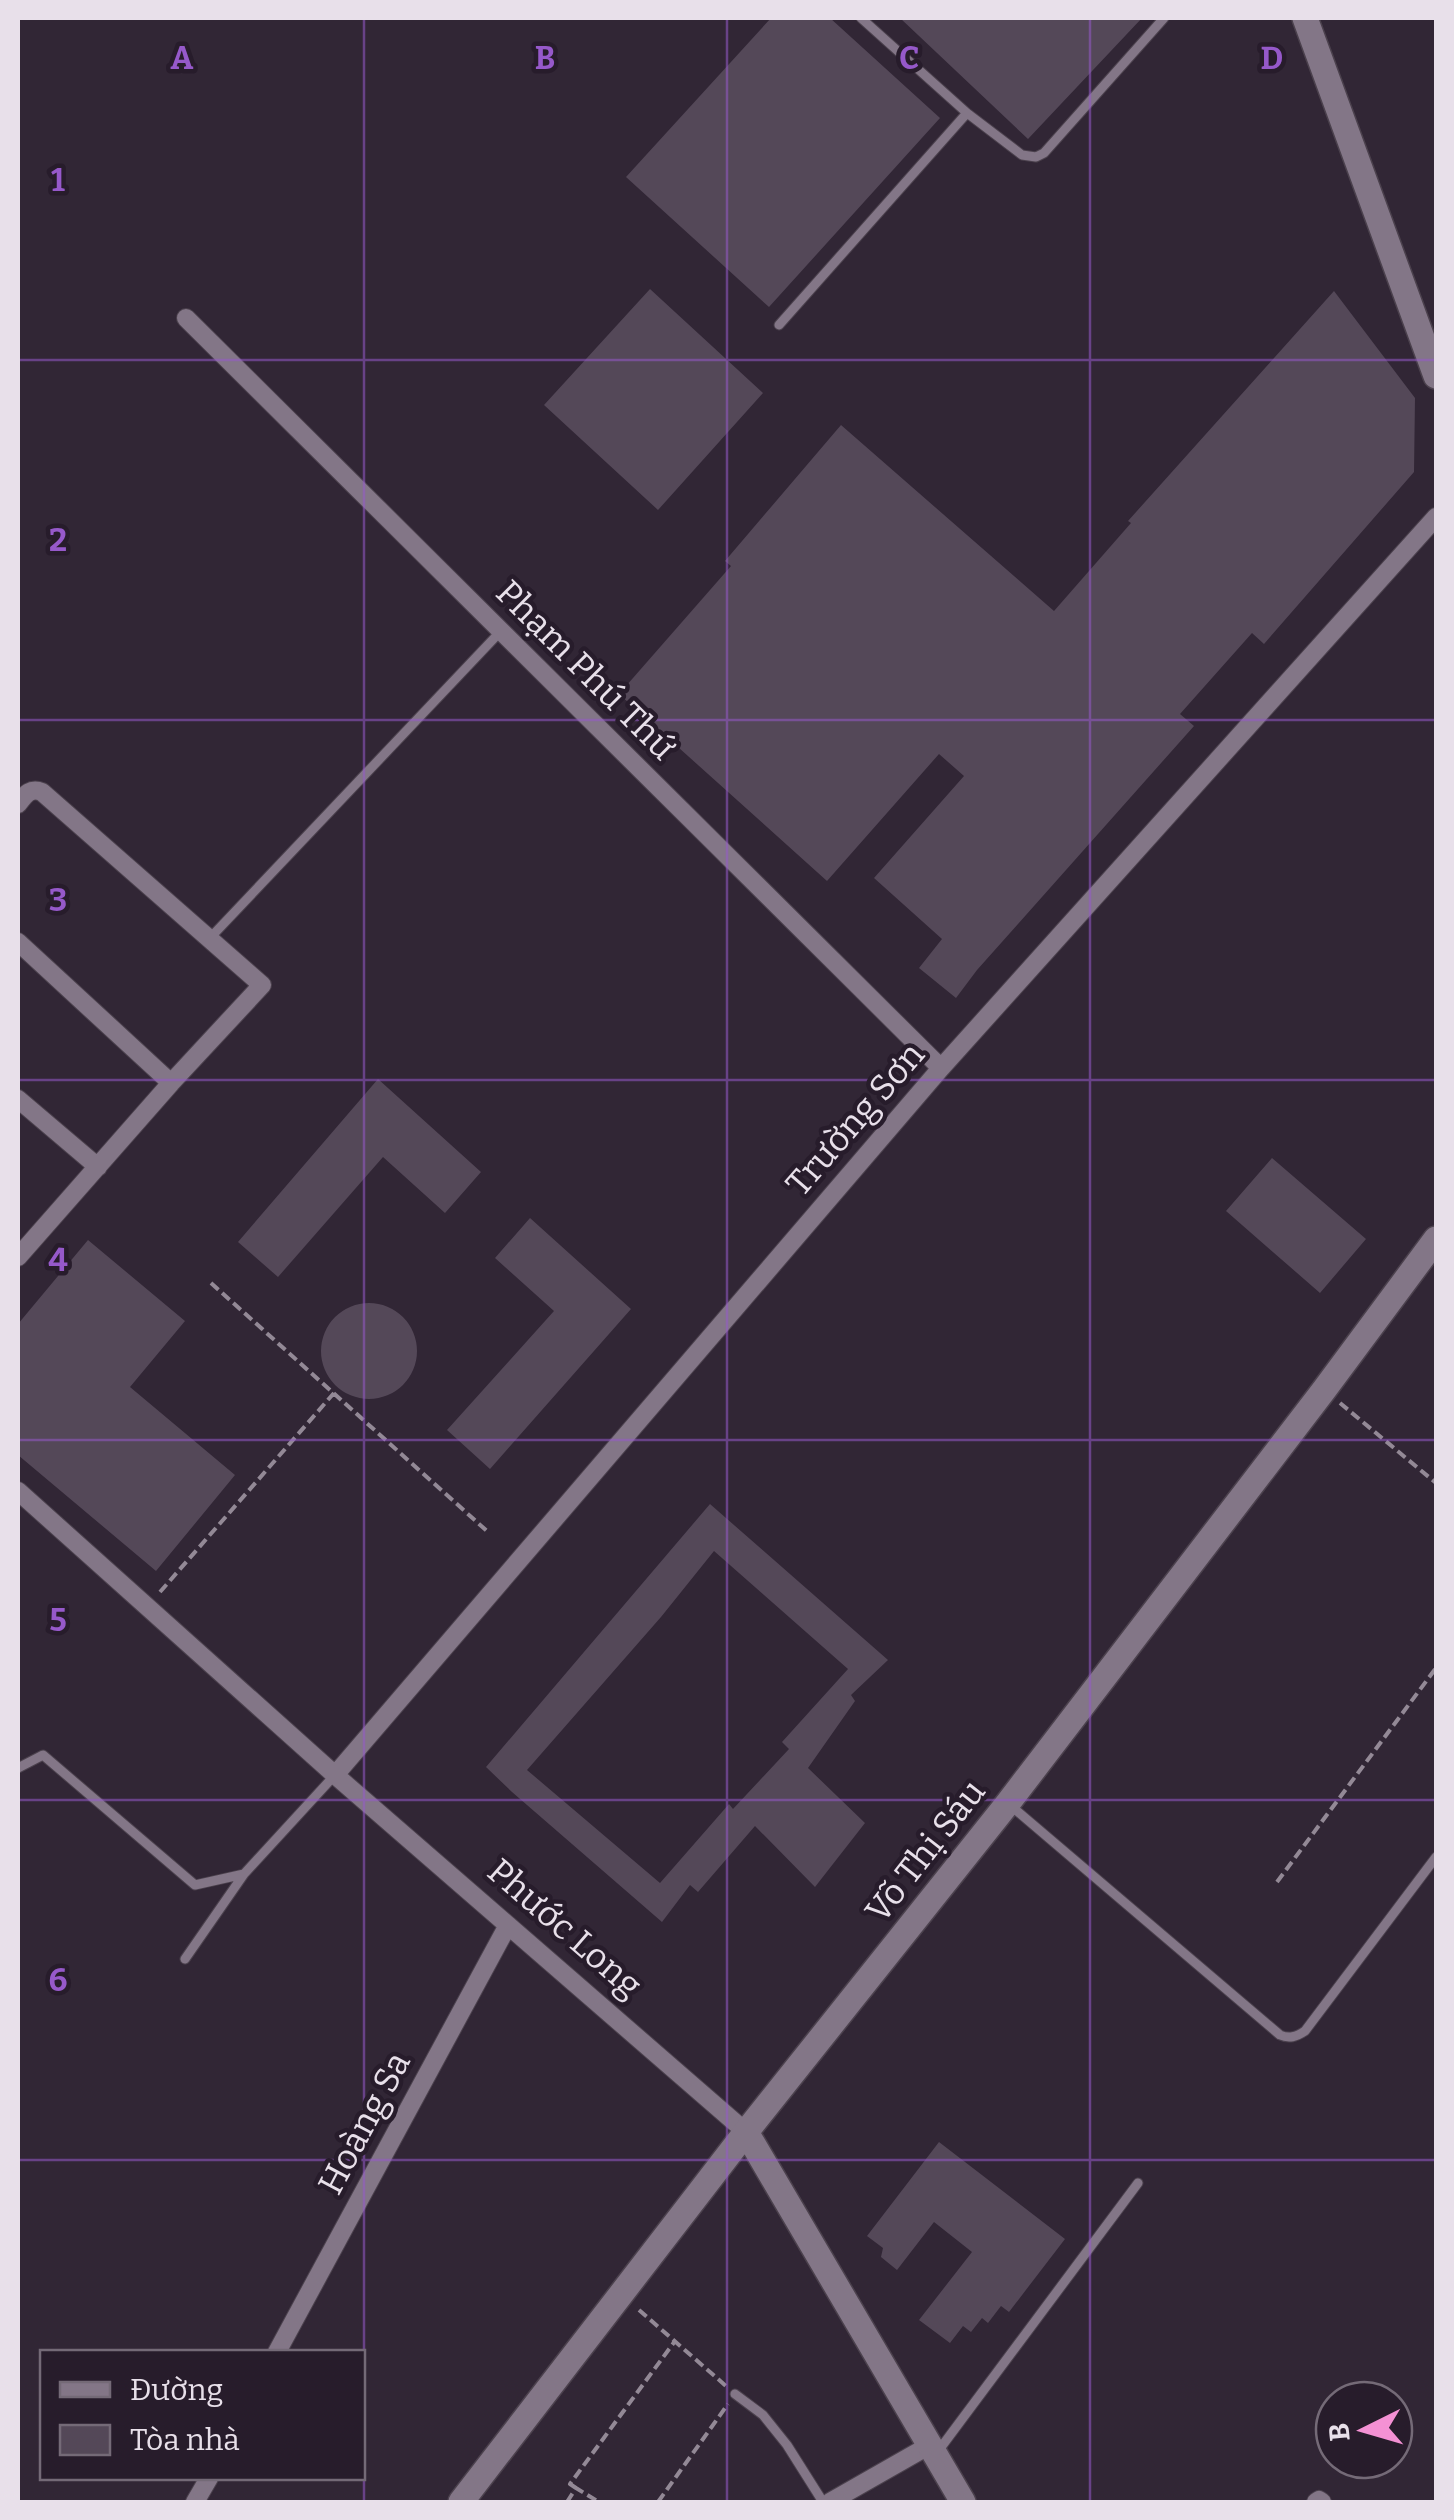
<svg xmlns="http://www.w3.org/2000/svg" width="1454" height="2520" font-family="Bitter,serif">
	<style>
		.building { fill: #544858; fill-rule: evenodd }
		.lines { fill: none; stroke-linecap: round; stroke-linejoin: round }
		.lane-casing { stroke: #4b414d; stroke-width: 11 }
		.street-casing { stroke: #4b414d; stroke-width: 20 }
		.secondary-casing { stroke: #4b414d; stroke-width: 28 }
		.path { stroke: #938996; stroke-width: 4; stroke-dasharray: 10 5; stroke-linecap: butt }
		.lane { stroke: #837687; stroke-width: 9 }
		.street { stroke: #837687; stroke-width: 18 }
		.secondary { stroke: #837687; stroke-width: 25 }
		.grid { fill: none; stroke: #9659ca; stroke-width: 2.5; stroke-opacity: 0.55 }
		.labels { text-anchor: middle; dominant-baseline: central; stroke-width: 9; stroke-linejoin: round; paint-order: stroke }
		.street-label { font-size: 35px; fill: #e8e0ea; stroke: #271c2b }
		.grid-label { font-size: 32px; text-anchor: middle; font-weight: bold; fill: #9659ca; stroke: #271c2b; stroke-width: 9; stroke-linejoin: round; paint-order: stroke }
	</style>
	<rect width="100%" height="100%" fill="#312635"/>
	<path class="building" d="M771,18H830L940,118L769,307L626,177Z
		M900,18H1142L1028,139Z
		M650,289L763,393L658,510L544,405Z
		M1334,291L1415,398L1414,472L1264,644L1252,633L1180,714L1194,726L977,970L956,998L919,968L942,939L874,878L964,776L939,754L827,881L619,694L731,566L725,561L841,425L1054,611L1131,523L1128,521Z
		M378,1079L481,1172L445,1213L383,1157L278,1277L238,1242Z
		M1272,1158L1366,1239L1320,1293L1226,1211Z
		M530,1218L631,1309L490,1469L447,1430L554,1311L495,1258Z
		M88,1240L185,1321L130,1387L235,1475L156,1571L18,1455V1324Z
		M321 1351a48 48 0 1 1 96 0a48 48 0 1 1-96 0Z
		M710,1504L888,1660L851,1695L855,1701L808,1768L865,1823L815,1887L755,1826L698,1892L690,1885L662,1922L512,1792L486,1767ZM714,1551L848,1669L782,1742L789,1749L733,1809L729,1804L660,1883L527,1770L661,1617Z
		M939,2142L1065,2239L1009,2312L1001,2306L988,2323L982,2318L971,2332L963,2326L950,2343L919,2320L972,2252L934,2222L897,2270L881,2257L883,2248L867,2236Z"/>
	<g class="lines">
		<defs>
			<path id="lane" d="M861,18L967,113L1022,155L1036,157L1044,153L1164,18
				M779,325L967,113
				M210,938L500,632
				M18,1768L43,1755L195,1885L244,1874
				M1010,1805L1280,2035C1289,2039 1296,2037 1305,2031L1436,1857
				M185,1959L244,1874L334,1776
				M735,2394L763,2415L787,2445L823,2502
				M936,2454L1138,2183"/>
			<path id="street" d="M186,318L941,1068
				M18,804C25,795 30,787 42,792L262,985L171,1083L18,1257
				M18,942L171,1083
				M18,1099L98,1167
				M18,1491L335,1775L746,2132
				M335,1775L941,1068L1436,517
				M277,2352L508,1925
				M195,2502L209,2478
				M830,2502L930,2445
				M1316,2502L1319,2500L1322,2502"/>
			<path id="secondary" d="M1305,18L1436,376
				M746,2132L963,2502
				M461,2502L746,2132L1008,1803L1324,1390L1436,1239"/>
		</defs>
		<use href="#lane" class="lane-casing"/>
		<use href="#street" class="street-casing"/>
		<use href="#secondary" class="secondary-casing"/>
		<path class="path" d="M211,1283L488,1532
			M1340,1403L1436,1483
			M160,1592L334,1393
			M1277,1882L1436,1668
			M639,2310L726,2386
			M576,2488L570,2484L675,2341
			M567,2502L576,2488L599,2502
			M658,2502L728,2404"/>
		<use href="#lane" class="lane"/>
		<use href="#street" class="street"/>
		<use href="#secondary" class="secondary"/>
	</g>
	<path class="grid" d="M364,18V2502M727,18V2502M1090,18V2502M18,360H1436M18,720H1436M18,1080H1436M18,1440H1436M18,1800H1436M18,2160H1436"/>
	<g class="labels">
		<g class="street-label">
			<text transform="translate(586 670) rotate(45)">Phạm Phú Thứ</text>
			<text transform="translate(855 1119) rotate(-49)">Trường Sơn</text>
			<text transform="translate(925 1851) rotate(-52)">Võ Thị Sáu</text>
			<text transform="translate(565 1928) rotate(41)">Phước Long</text>
			<text transform="translate(364 2123) rotate(-62)">Hoàng Sa</text>
		</g>
	</g>
	<g class="grid-label">
		<text x="182" y="69">A</text>
		<text x="545" y="69">B</text>
		<text x="909" y="69">C</text>
		<text x="1272" y="69">D</text>
		<text x="58" y="191">1</text>
		<text x="58" y="551">2</text>
		<text x="58" y="911">3</text>
		<text x="58" y="1271">4</text>
		<text x="58" y="1631">5</text>
		<text x="58" y="1991">6</text>
	</g>
	<rect width="1454" height="2520" fill="none" stroke="#e8e0ea" stroke-width="40"/>
	<rect x="40" y="2350" width="325" height="130" fill="#271c2b" stroke="#746a77" stroke-width="2.5"/>
	<rect x="60" y="2382" width="50" height="15" fill="#837687" stroke="#746a77" stroke-width="2.5"/>
	<text x="130" y="2400" font-size="30" fill="#e8e0ea">Đường</text>
	<rect x="60" y="2425" width="50" height="30" fill="#544858" stroke="#746a77" stroke-width="2.5"/>
	<text x="130" y="2450" font-size="30" fill="#e8e0ea">Tòa nhà</text>
	<g transform="translate(1364 2430) rotate(265)"><circle r="48" fill="#271c2b" stroke="#746a77" stroke-width="2.5"/>
	<path d="M0-8L18 38L0 25L-18 38Z" fill="#f491d4"/>
	<text y="-15" font-size="28" font-weight="bold" text-anchor="middle" fill="#e8e0ea">B</text>
	</g>
</svg>
